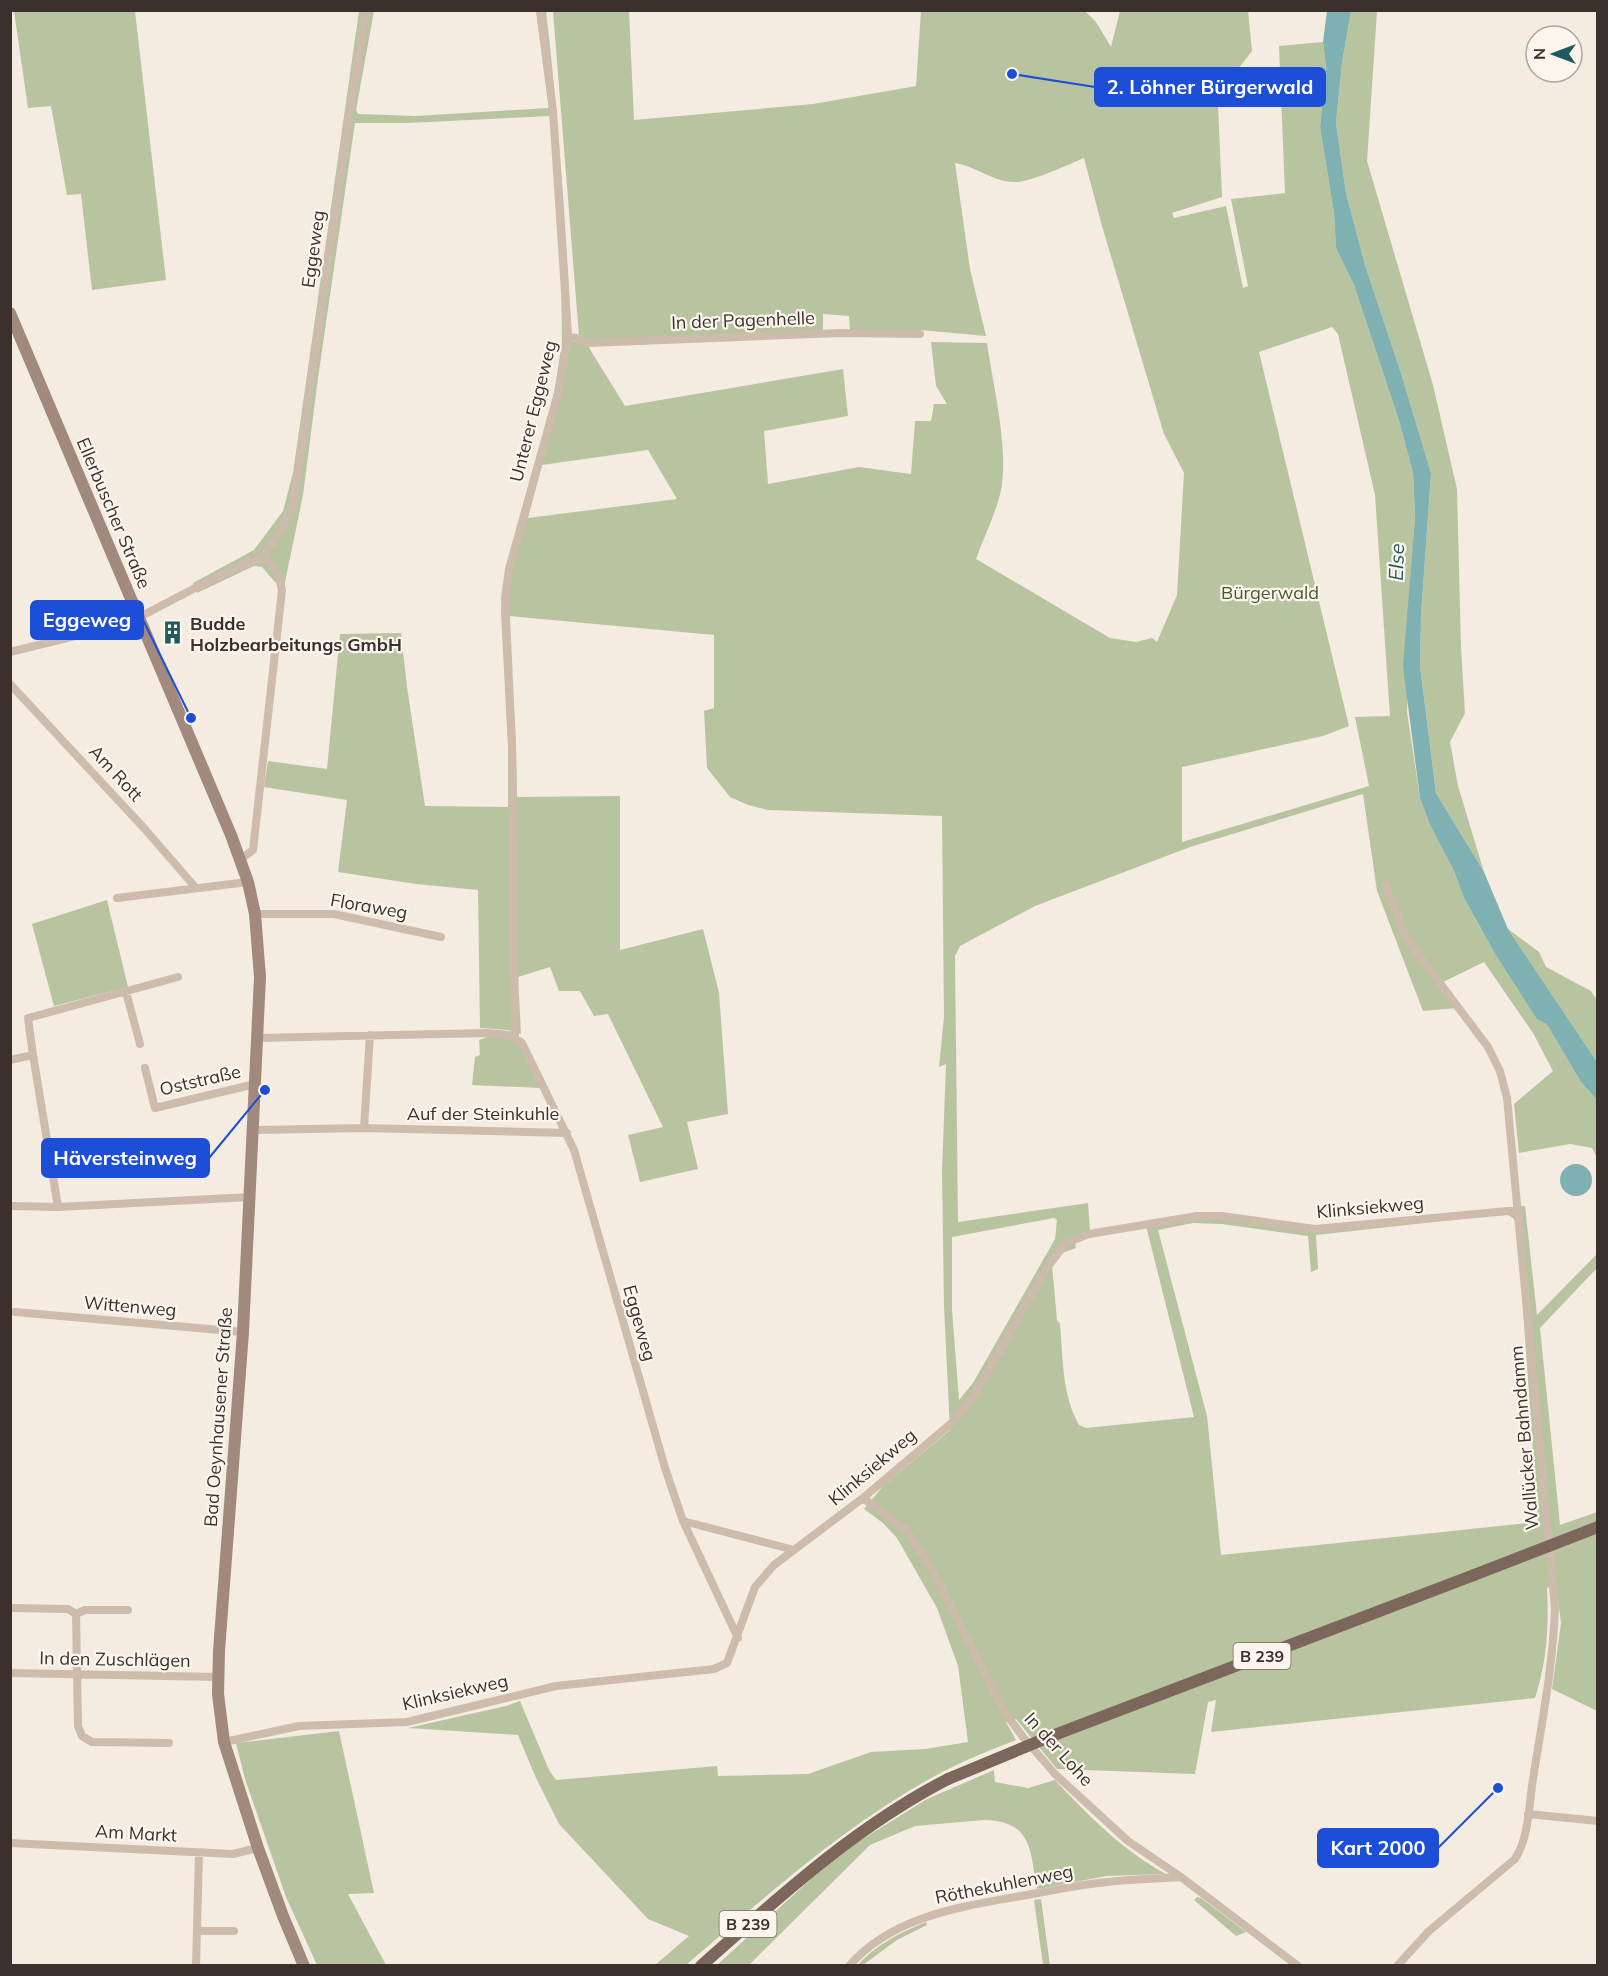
<svg xmlns="http://www.w3.org/2000/svg" width="1608" height="1976" font-family="Mulish,sans-serif">
	<style>
		.green { fill: #b8c4a0; fill-rule: evenodd }
		.water { fill: #7fb0b2 }
		.lines { fill: none; stroke-linecap: round; stroke-linejoin: round }
		.minor { stroke: #cdbbac; stroke-width: 8 }
		.secondary { stroke: #a18a7d; stroke-width: 12 }
		.primary { stroke: #7d675c; stroke-width: 12 }
		.primary-bridge { stroke: #7d675c; stroke-width: 12 }
		.labels { text-anchor: middle; dominant-baseline: central; stroke-width: 4.5; stroke-linejoin: round; paint-order: stroke }
		.shield { fill: #fbf5ee; stroke: #756b66; stroke-width: 1.5 }
		.shield-label { font-size: 16px; font-weight: bold; fill: #3b302b }
		.street-label { font-size: 18px; fill: #3b302b; stroke: #fbf5ee }
		.park-label { font-size: 18px; fill: #4a5a2e; stroke: #fbf5ee }
		.poi-label { font-size: 18px; font-weight: bold; fill: #3b302b; stroke: #fbf5ee; text-anchor: start }
		.water-label { font-size: 20px; font-style: italic; fill: #1f5a5e; stroke: #fbf5ee }
		.leader { fill: none; stroke: #1d4ed8; stroke-width: 2 }
		.callout-dot { fill: #1d4ed8; stroke: #fbf5ee; stroke-width: 2 }
		.callout { fill: #1d4ed8; stroke: #1d4ed8; stroke-width: 2 }
		.callout-label { font-size: 20px; text-anchor: middle; font-weight: bold; fill: #fff }
	</style>
	<rect width="100%" height="100%" fill="#f4ebe1"/>
	<path class="green" d="M14,11H135L166,280L92,290L81,194L67,195L51,106L28,108Z
		M359,11H374L356,110L358,114L416,116L549,108L536,11H546C559,121 566,231 572,342H578L588,346L625,406L843,369L848,416L764,431L768,484L859,467L911,474L915,421H931L934,404H947L936,386L931,342L987,343C993,386 1009,448 1001,490C996,513 984,537 976,559L1110,638L1136,642L1152,638L1157,642L1177,595L1184,473L1164,434L1102,226L1084,158C1067,165 1030,183 1013,182C994,182 975,166 955,163L970,269L986,336L920,330H850L849,316L823,314V330L594,340L579,336L553,11H629L634,120L813,104L916,86L921,11H1085L1096,22L1111,47L1120,11H1248L1252,51L1230,79L1217,82L1222,197L1172,213L1174,218L1226,206L1243,288L1248,286L1231,199L1285,193L1279,46L1323,42L1326,67L1320,127L1334,213L1336,248L1354,285L1381,366L1400,424L1413,473L1415,517L1410,583L1407,712L1420,798L1430,825L1454,871L1464,898L1494,952L1547,1023L1581,1082L1597,1100V1158L1592,1148L1570,1144L1519,1153L1514,1104L1553,1071L1533,1033L1484,962L1443,982L1457,1008L1423,1011L1377,891L1363,794L1190,847L1035,906L960,946L955,956L958,1222L1088,1203L1090,1231L1074,1237L1076,1248L1062,1253L1052,1265L1057,1320L1060,1324C1063,1358 1062,1395 1079,1425L1086,1428L1194,1417L1145,1222L1197,1214L1316,1227L1525,1206L1537,1315L1597,1254V1268L1540,1328L1560,1525L1597,1512V1711L1552,1689L1561,1623L1556,1584L1547,1588C1549,1625 1547,1662 1535,1698L1211,1732L1216,1700L1208,1702L1195,1774L1057,1769L1016,1719L1006,1722L1016,1740C988,1751 960,1762 933,1777C842,1827 764,1898 686,1965H655L689,1936L648,1919L559,1824L536,1778L518,1735L408,1728L506,1706L520,1701L549,1770L556,1780L717,1766L718,1776L808,1774L871,1752L925,1749L968,1742L958,1666L937,1608L897,1538L883,1523L864,1509L883,1486L950,1430L944,1306L942,1171L946,1064L939,1067L944,1017L942,816L768,810L748,805L730,797L707,768L704,711L714,708V635L509,616L516,748L517,797L620,796V950L703,929L719,993L728,1114L687,1122L698,1169L640,1182L628,1135L663,1127L608,1014L594,1016L580,991H559L550,967L518,977L521,1034L508,1030L480,1028L478,890L416,884L338,872L347,800L264,787L268,761L327,769L340,634L401,633L407,687L425,806L508,807V746L501,613L503,590L555,389L562,341L561,266L550,116L408,123H355L318,378L303,495L284,587L275,582L262,567L254,566L197,593L193,583L254,550L283,511L293,473ZM1332,327L1338,334L1375,495L1390,716L1355,717L1369,786L1182,842V767L1323,736L1349,726L1259,352ZM648,450L677,499L528,518L542,465ZM1506,1214L1513,1218L1517,1224L1538,1522L1221,1555L1207,1416L1158,1230L1193,1223L1222,1224L1308,1236L1311,1272L1318,1269L1316,1235ZM1054,1218L1057,1220L1055,1239L973,1383L959,1400L952,1310V1237Z
		M1351,11H1377L1367,161L1433,385L1457,489L1461,648L1465,713L1450,742L1458,786L1484,872L1436,793L1420,666L1421,616L1431,473L1401,373L1365,265L1346,193L1336,123L1342,63Z
		M107,900L128,987L54,1006L32,924Z
		M1508,929L1539,952L1546,967L1591,991L1597,1000V1062Z
		M488,1037H502L518,1042L542,1088L472,1085L475,1057L480,1055L479,1040Z
		M339,1731L374,1893L348,1894L386,1965H317L286,1897L245,1779L236,1743Z
		M994,1770L995,1782L1028,1788L1055,1780C1089,1816 1122,1850 1166,1874L1107,1876L1037,1889C1030,1851 1033,1821 984,1820L915,1826L870,1845L749,1965L716,1966L825,1866L853,1845L927,1799Z
		M1197,1897L1201,1898L1246,1932L1236,1936L1194,1900Z
		M1041,1899L1050,1965H1043L1034,1900Z
		M926,1922L927,1925L897,1940L863,1965L857,1966C875,1945 901,1932 926,1922Z"/>
	<path class="water" d="M1327,11H1351L1342,63L1336,123L1346,193L1365,265L1401,373L1431,473L1421,616L1420,666L1436,793L1484,872L1508,929L1597,1062V1100L1581,1082L1547,1024L1537,1019L1494,952L1464,898L1454,871L1430,825L1420,798L1403,667L1415,517L1413,473L1400,424L1381,366L1354,285L1336,248L1334,213L1320,127L1326,67L1323,42Z
		M1560 1180a16 16 0 1 1 32 0a16 16 0 1 1-32 0Z"/>
	<g class="lines">
		<path class="minor" d="M568,337L577,338L589,343L840,333L920,334
			M10,652L128,623L201,585L263,556L280,532L293,505L349,117L366,10
			M10,684L143,827L196,888
			M241,859L253,850L282,590L278,573L263,556
			M1386,886L1406,938L1488,1047L1500,1071L1507,1098L1555,1608C1553,1665 1542,1722 1533,1779C1529,1804 1529,1838 1515,1859L1429,1931L1397,1966
			M117,898L248,882
			M255,914H334L441,937
			M126,992L140,1044
			M515,1037L512,744L505,597L509,569L558,393L568,337L553,111L540,10
			M257,1038L487,1033L509,1035L522,1043L574,1150L665,1468L683,1521L738,1638
			M33,1055L58,1207
			M10,1060L33,1055L28,1018L178,977
			M145,1068L155,1108L255,1084
			M364,1128L370,1035
			M253,1130L364,1128L567,1133
			M10,1206L58,1207L250,1197
			M15,1312L243,1332
			M863,1498L907,1531L929,1564L1006,1714L1023,1737L1055,1774L1128,1841L1181,1877L1298,1966
			M683,1521L794,1550
			M10,1608L68,1609L76,1614L85,1610H128
			M76,1614L78,1726L82,1736L92,1742L169,1743
			M10,1673L218,1677
			M224,1742L299,1726L407,1722L556,1686L714,1669L727,1663L755,1587L774,1565L863,1498L955,1420L974,1396L1049,1265L1066,1243L1089,1234L1197,1216H1222L1315,1229L1519,1210
			M1528,1814L1598,1821
			M10,1843L233,1854L258,1848
			M197,1931H234
			M196,1966L199,1853
			M849,1966C892,1916 960,1907 1021,1896C1049,1891 1078,1885 1107,1882C1132,1879 1156,1879 1181,1877"/>
		<path class="secondary" d="M10,313L231,835L248,882L255,914L260,977L243,1332L219,1651L218,1694L224,1742L258,1848L283,1916L304,1966"/>
		<path class="primary" d="M1049,1737L1474,1575
			M701,1966C779,1897 855,1827 948,1779"/>
		<path class="primary-bridge" d="M1474,1575L1598,1527
			M948,1779L1049,1737"/>
	</g>
	<defs>
		<symbol id="building-bare" viewBox="-9 -9 18 18"><path d="M-4-6H4V6H1V3H-1V6H-4ZM-2.5-4.3h1.7v1.8h-1.7ZM.8-4.3h1.7v1.8H.8ZM-2.5-1h1.7V.8h-1.7ZM.8-1h1.7V.8H.8Z" fill="#1f5a5e" stroke="#fbf5ee" stroke-width="2.5" paint-order="stroke"/></symbol>
	</defs>
	<g fill-rule="evenodd">
		<use href="#building-bare" x="156" y="616" width="33" height="33"/>
	</g>
	<g class="labels">
		<g class="shield">
			<rect x="1233.5" y="1643" width="57" height="26" rx="4.5"/>
			<rect x="719.5" y="1911" width="57" height="26" rx="4.5"/>
		</g>
		<g class="shield-label">
			<text x="1262" y="1656">B 239</text>
			<text x="748" y="1924">B 239</text>
		</g>
		<g class="street-label">
			<text transform="translate(313 249) rotate(-82)">Eggeweg</text>
			<text transform="translate(743 320) rotate(-2)">In der Pagenhelle</text>
			<text transform="translate(533 411) rotate(-76)">Unterer Eggeweg</text>
			<text transform="translate(114 513) rotate(67)">Ellerbuscher Straße</text>
			<text transform="translate(116 773) rotate(47)">Am Rott</text>
			<text transform="translate(369 906) rotate(10)">Floraweg</text>
			<text transform="translate(200 1080) rotate(-13)">Oststraße</text>
			<text x="483" y="1113">Auf der Steinkuhle</text>
			<text transform="translate(1370 1207) rotate(-5)">Klinksiekweg</text>
			<text transform="translate(130 1306) rotate(5)">Wittenweg</text>
			<text transform="translate(640 1323) rotate(74)">Eggeweg</text>
			<text transform="translate(218 1417) rotate(-86)">Bad Oeynhausener Straße</text>
			<text transform="translate(1524 1438) rotate(-95)">Wallücker Bahndamm</text>
			<text transform="translate(872 1467) rotate(-40)">Klinksiekweg</text>
			<text transform="translate(115 1659) rotate(1)">In den Zuschlägen</text>
			<text transform="translate(455 1692) rotate(-13)">Klinksiekweg</text>
			<text transform="translate(1059 1749) rotate(48)">In der Lohe</text>
			<text transform="translate(136 1833) rotate(3)">Am Markt</text>
			<text transform="translate(1004 1884) rotate(-11)">Röthekuhlenweg</text>
		</g>
		<g class="park-label">
			<text x="1270" y="592">Bürgerwald</text>
		</g>
		<g class="poi-label">
			<text x="190" y="623">Budde<tspan x="190" dy="21">Holzbearbeitungs GmbH</tspan></text>
		</g>
		<g class="water-label">
			<text transform="translate(1396 562) rotate(-88)">Else</text>
		</g>
	</g>
	<path class="leader" d="M1012 74L1095 87M191 718L143 620M265 1090L209 1158M1498 1788L1438 1848"/>
	<g class="callout-dot">
		<circle cx="1012" cy="74" r="6"/>
		<circle cx="191" cy="718" r="6"/>
		<circle cx="265" cy="1090" r="6"/>
		<circle cx="1498" cy="1788" r="6"/>
	</g>
	<g class="callout">
		<rect x="1095" y="68" width="230" height="38" rx="6"/>
		<rect x="31" y="601" width="112" height="38" rx="6"/>
		<rect x="42" y="1139" width="167" height="38" rx="6"/>
		<rect x="1318" y="1829" width="120" height="38" rx="6"/>
	</g>
	<g class="callout-label">
		<text x="1210" y="94">2. Löhner Bürgerwald</text>
		<text x="87" y="627">Eggeweg</text>
		<text x="125" y="1165">Häversteinweg</text>
		<text x="1378" y="1855">Kart 2000</text>
	</g>
	<rect width="1608" height="1976" fill="none" stroke="#3b302b" stroke-width="24"/>
	<g transform="translate(1554 54) rotate(270)"><circle r="28" fill="#fbf5ee" stroke="#aea6a0" stroke-width="1.5"/>
	<path d="M0-4.5L10 22L0 15L-10 22Z" fill="#1f5a5e"/>
	<text y="-9" font-size="16" font-weight="bold" text-anchor="middle" fill="#3b302b">N</text>
	</g>
</svg>
